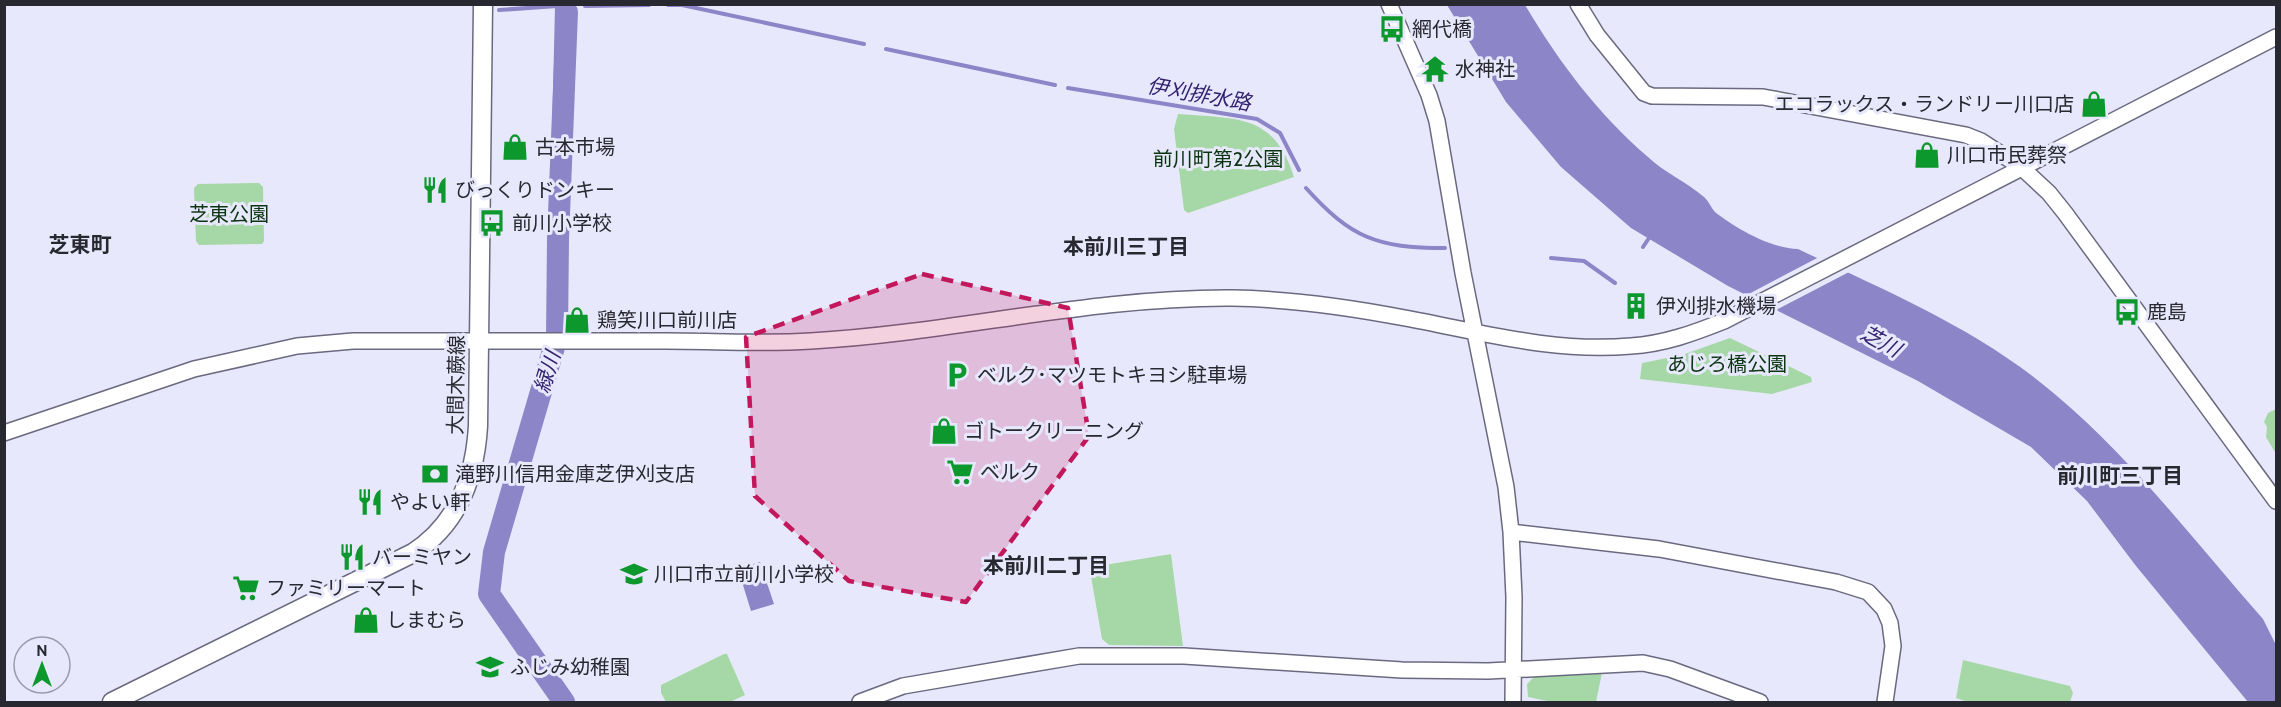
<svg xmlns="http://www.w3.org/2000/svg" width="2281" height="707" font-family="Cabin,'Noto Sans JP',sans-serif">
	<style>
		.green { fill: #a6d8a7 }
		.water { fill: #8c86c8 }
		.pier { fill: #e8e8fc }
		.lines { fill: none; stroke-linecap: round; stroke-linejoin: round }
		.stream { stroke: #8c86c8; stroke-width: 4 }
		.river { stroke: #8c86c8; stroke-width: 22 }
		.tertiary-casing { stroke: #6a697f; stroke-width: 18 }
		.secondary-casing { stroke: #6a697f; stroke-width: 21 }
		.tertiary { stroke: #fff; stroke-width: 15 }
		.secondary { stroke: #fff; stroke-width: 18 }
		.marked { fill: #c2185b; fill-opacity: 0.2; stroke: #c2185b; stroke-width: 4.5; stroke-dasharray: 12 8; stroke-linejoin: round }
		.labels { text-anchor: middle; dominant-baseline: central; stroke-width: 6; stroke-linejoin: round; paint-order: stroke }
		.poi-label { font-size: 20px; fill: #282831; stroke: #e8e8fc; text-anchor: start }
		.park-label { font-size: 20px; fill: #0b3511; stroke: #e8e8fc }
		.street-label { font-size: 20px; fill: #282831; stroke: #e8e8fc }
		.water-label { font-size: 21px; font-style: italic; fill: #332270; stroke: #e8e8fc }
		.neighbourhood-label { font-size: 21px; font-weight: bold; fill: #282831; stroke: #e8e8fc }
	</style>
	<rect width="100%" height="100%" fill="#e8e8fc"/>
	<path class="green" d="M1178,114C1237,119 1274,113 1294,177L1188,213L1184,210L1174,129Z
		M259,183L263,187L264,241L262,244L199,245L196,241L194,188L198,184Z
		M1730,338L1811,377L1812,382L1772,394L1640,379L1642,363L1682,355Z
		M2276,409V454L2266,437L2267,427L2264,422L2268,413Z
		M1171,554L1183,646L1109,645L1102,639L1090,571L1092,567Z
		M724,654H727L745,695L730,702H666L661,693V685Z
		M1963,660L2070,686L2073,693L2070,702H1968L1956,698Z
		M1602,673L1596,702H1552L1528,697L1527,684L1534,677Z"/>
	<path class="water" d="M1447,5H1525C1559,62 1597,113 1648,157C1665,173 1687,182 1704,197C1709,201 1711,208 1715,212C1735,228 1772,249 1798,249C1888,292 1981,330 2057,396C2135,462 2196,543 2263,619L2276,645V702H2248L2136,566L2087,501L2031,447L1918,381L1728,286L1631,228L1561,167L1506,102Z
		M760,562L774,604L751,611L738,569Z"/>
	<path class="pier" d="M1821,256L1851,271L1772,312L1743,297Z"/>
	<g class="lines">
		<path class="stream" d="M668,5H682L864,44
			M585,6L649,5
			M499,10L557,6L551,264
			M886,49L1055,85
			M1068,88L1257,119L1280,133L1299,170
			M1306,188C1351,238 1377,248 1445,248
			M1643,247L1651,235
			M1551,258L1584,261L1615,283"/>
		<path class="river" d="M564,702L489,594L494,552L557,337L558,239L567,12"/>
		<defs>
			<path id="tertiary" d="M1389,4L1429,95L1437,121L1463,273L1506,487L1511,532L1514,597L1513,702
				M1578,4L1597,35L1644,93L1652,96L1763,97L1966,135L1981,141L2021,167L2049,193L2065,213L2276,501
				M4,433L194,369L297,346L353,341C457,341 561,341 666,341C714,341 763,344 811,341C953,333 1090,297 1232,298C1290,299 1348,307 1405,318C1481,332 1553,353 1631,346C1664,344 1694,333 1724,321L2276,37
				M1511,532L1659,549L1836,582L1868,592L1884,609L1890,623L1893,646L1885,702
				M860,702L903,686L1079,656H1184L1402,670L1488,671L1643,663L1670,669L1760,702"/>
			<path id="secondary" d="M112,702L413,553C458,524 475,478 478,426L483,4"/>
		</defs>
		<use href="#tertiary" class="tertiary-casing"/>
		<use href="#secondary" class="secondary-casing"/>
		<use href="#tertiary" class="tertiary"/>
		<use href="#secondary" class="secondary"/>
	</g>
	<path class="marked" d="M922,274L1068,308L1089,436L966,602L849,581L755,496L746,337Z"/>
	<defs>
		<symbol id="bus-bare" viewBox="-9 -9 18 18"><path d="M-5-6H5V4H4V6H2V4H-2V6H-4V4H-5ZM-3.5-4V0h7V-4ZM-3.5 1.2v1.5H-2V1.2ZM2 1.2v1.5H3.5V1.2Z" fill="#0d982e" stroke="#e8e8fc" stroke-width="2.5" paint-order="stroke"/></symbol>
		<symbol id="temple-bare" viewBox="-9 -9 18 18"><path d="M0-6L5-2H3V0L6.5 2.5H4V6H1.5V3h-3V6H-4V2.5H-6.5L-3 0V-2H-5Z" fill="#0d982e" stroke="#e8e8fc" stroke-width="2.5" paint-order="stroke"/></symbol>
		<symbol id="shop-bare" viewBox="-9 -9 18 18"><path d="M-5-2.5h2.3a2.7 3.5 0 0 1 5.4 0H5L5.5 6h-11ZM-1.5-2.5h3a1.5 2.3 0 0 0-3 0Z" fill="#0d982e" stroke="#e8e8fc" stroke-width="2.5" paint-order="stroke"/></symbol>
		<symbol id="restaurant-bare" viewBox="-9 -9 18 18"><path d="M-5-6h1v4h1v-4h1v4h1v-4h1v5L-1.5 .5V6h-2V.5L-5-1ZM5-6V6H3V1.5H1.5Q1.5-4 5-6Z" fill="#0d982e" stroke="#e8e8fc" stroke-width="2.5" paint-order="stroke"/></symbol>
		<symbol id="building-bare" viewBox="-9 -9 18 18"><path d="M-4-6H4V6H1V3H-1V6H-4ZM-2.5-4.3h1.7v1.8h-1.7ZM.8-4.3h1.7v1.8H.8ZM-2.5-1h1.7V.8h-1.7ZM.8-1h1.7V.8H.8Z" fill="#0d982e" stroke="#e8e8fc" stroke-width="2.5" paint-order="stroke"/></symbol>
		<symbol id="parking-bare" viewBox="-9 -9 18 18"><path d="M-3.5-5.5H1a3.5 3.5 0 0 1 0 7H-1V5.5H-3.5ZM-1-3.4V-.6H.8a1.4 1.4 0 0 0 0-2.8Z" fill="#0d982e" stroke="#e8e8fc" stroke-width="2.5" paint-order="stroke"/></symbol>
		<symbol id="supermarket-bare" viewBox="-9 -9 18 18"><path d="M-6-5.5h2.5l.6 2H6L4.5 2H-2.5L-4.4-4H-6ZM-1.5 3.2a1.3 1.3 0 1 0 .1 0ZM3 3.2a1.3 1.3 0 1 0 .1 0Z" fill="#0d982e" stroke="#e8e8fc" stroke-width="2.5" paint-order="stroke"/></symbol>
		<symbol id="bank-bare" viewBox="-9 -9 18 18"><path d="M-6-4H6V4H-6ZM0-2.3a2.3 2.3 0 1 0 0 4.6a2.3 2.3 0 1 0 0-4.6Z" fill="#0d982e" stroke="#e8e8fc" stroke-width="2.5" paint-order="stroke"/></symbol>
		<symbol id="school-bare" viewBox="-9 -9 18 18"><path d="M0-5L7-2L0 1L-7-2ZM-4 1L0 2.5L4 1V4Q0 6-4 4Z" fill="#0d982e" stroke="#e8e8fc" stroke-width="2.5" paint-order="stroke"/></symbol>
	</defs>
	<g fill-rule="evenodd">
		<use href="#bus-bare" x="1373" y="10" width="38" height="38"/>
		<use href="#temple-bare" x="1416" y="50" width="38" height="38"/>
		<use href="#shop-bare" x="2075" y="85" width="38" height="38"/>
		<use href="#shop-bare" x="496" y="128" width="38" height="38"/>
		<use href="#shop-bare" x="1908" y="136" width="38" height="38"/>
		<use href="#restaurant-bare" x="416" y="171" width="38" height="38"/>
		<use href="#bus-bare" x="473" y="204" width="38" height="38"/>
		<use href="#building-bare" x="1617" y="287" width="38" height="38"/>
		<use href="#bus-bare" x="2108" y="293" width="38" height="38"/>
		<use href="#shop-bare" x="558" y="301" width="38" height="38"/>
		<use href="#parking-bare" x="938" y="356" width="38" height="38"/>
		<use href="#shop-bare" x="925" y="412" width="38" height="38"/>
		<use href="#supermarket-bare" x="941" y="453" width="38" height="38"/>
		<use href="#bank-bare" x="416" y="455" width="38" height="38"/>
		<use href="#restaurant-bare" x="351" y="483" width="38" height="38"/>
		<use href="#restaurant-bare" x="333" y="538" width="38" height="38"/>
		<use href="#school-bare" x="615" y="555" width="38" height="38"/>
		<use href="#supermarket-bare" x="227" y="569" width="38" height="38"/>
		<use href="#shop-bare" x="347" y="601" width="38" height="38"/>
		<use href="#school-bare" x="471" y="648" width="38" height="38"/>
	</g>
	<g class="labels">
		<g class="poi-label">
			<text x="1412" y="29">網代橋</text>
			<text x="1455" y="69">水神社</text>
			<text x="2074" y="104" text-anchor="end">エコラックス・ランドリー川口店</text>
			<text x="535" y="147">古本市場</text>
			<text x="1947" y="155">川口市民葬祭</text>
			<text x="455" y="190">びっくりドンキー</text>
			<text x="512" y="223">前川小学校</text>
			<text x="1656" y="306">伊刈排水機場</text>
			<text x="2147" y="312">鹿島</text>
			<text x="597" y="320">鶏笑川口前川店</text>
			<text x="977" y="375">ベルク･マツモトキヨシ駐車場</text>
			<text x="964" y="431">ゴトークリーニング</text>
			<text x="980" y="472">ベルク</text>
			<text x="455" y="474">滝野川信用金庫芝伊刈支店</text>
			<text x="390" y="502">やよい軒</text>
			<text x="372" y="557">バーミヤン</text>
			<text x="654" y="574">川口市立前川小学校</text>
			<text x="266" y="588">ファミリーマート</text>
			<text x="386" y="620">しまむら</text>
			<text x="510" y="667">ふじみ幼稚園</text>
		</g>
		<g class="park-label">
			<text x="1218" y="159">前川町第2公園</text>
			<text x="229" y="214">芝東公園</text>
			<text x="1727" y="364">あじろ橋公園</text>
		</g>
		<g class="street-label">
			<text transform="translate(456 385) rotate(-89)">大間木蕨線</text>
		</g>
		<g class="water-label">
			<text transform="translate(1199 94) rotate(10)">伊刈排水路</text>
			<text transform="translate(1881 341) rotate(29)">芝川</text>
			<text transform="translate(547 372) rotate(-73)">緑川</text>
		</g>
		<g class="neighbourhood-label">
			<text x="80" y="244">芝東町</text>
			<text x="1126" y="246">本前川三丁目</text>
			<text x="2120" y="475">前川町三丁目</text>
			<text x="1046" y="565">本前川二丁目</text>
		</g>
	</g>
	<rect width="2281" height="707" fill="none" stroke="#282831" stroke-width="12"/>
	<g transform="translate(42 665)"><circle r="28" fill="#e8e8fc" stroke="#9b9bab" stroke-width="1.5"/>
	<path d="M0-4.5L10 22L0 15L-10 22Z" fill="#0d982e"/>
	<text y="-9" font-size="16" font-weight="bold" text-anchor="middle" fill="#282831">N</text>
	</g>
</svg>
